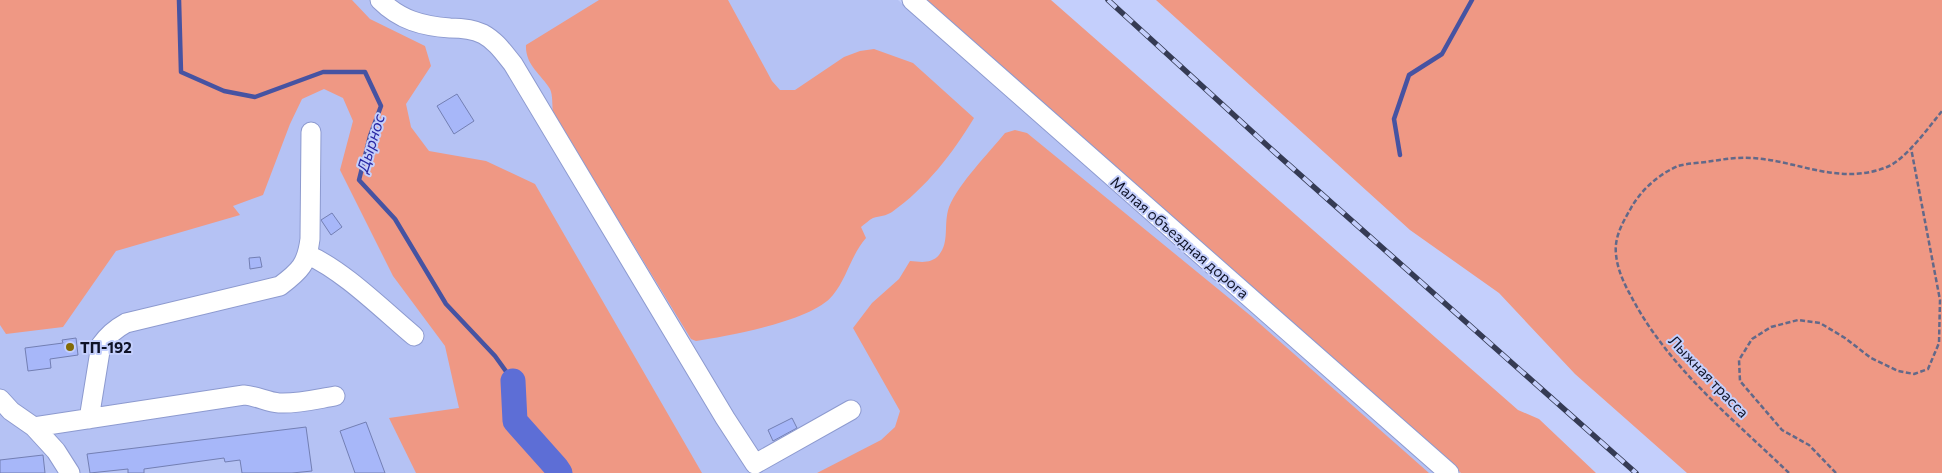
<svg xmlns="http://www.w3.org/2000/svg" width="1942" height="473" font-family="Commissioner,sans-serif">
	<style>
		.built { fill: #b5c2f4 }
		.green { fill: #ef9884 }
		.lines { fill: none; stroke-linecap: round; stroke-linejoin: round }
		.stream { stroke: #4653a2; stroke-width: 4.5 }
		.river { stroke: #5d6ed6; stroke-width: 25 }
		.building { fill: #a7b7f9; stroke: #737fb3 }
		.minor-casing { stroke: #8d9acf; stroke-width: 21 }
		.path { stroke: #626989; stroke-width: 2.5; stroke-dasharray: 5 2.5; stroke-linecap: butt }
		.minor { stroke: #fff; stroke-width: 19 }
		.rail-casing { stroke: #353b54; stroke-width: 5.5 }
		.rail { stroke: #c4cffc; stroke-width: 4; stroke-dasharray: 11; stroke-linecap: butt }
		.poi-dot { fill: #836b06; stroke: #c4cffc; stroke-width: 2 }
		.labels { text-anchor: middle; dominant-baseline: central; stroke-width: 4; stroke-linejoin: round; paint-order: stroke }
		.street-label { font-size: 15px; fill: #0f1327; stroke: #c4cffc }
		.poi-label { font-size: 15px; font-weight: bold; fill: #0f1327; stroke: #c4cffc; text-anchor: start }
		.water-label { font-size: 16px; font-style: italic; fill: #2a28a3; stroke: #c4cffc }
	</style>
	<rect width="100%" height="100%" fill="#c4cffc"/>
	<path class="built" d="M0,0H898L1434,473H0Z"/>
	<path class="green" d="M0,0H352L370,19L425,46L431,66L406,104L411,127L429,151L486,161L535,184L702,473H416L389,418L459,408L445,346L393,276L340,170L353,121L343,98L324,89L302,99L290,124L263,195L233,206L240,215L116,251L63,327L6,334L0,325Z
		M599,0H728L772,81L780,90H795L844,57L860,51L874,49L913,63L974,118C953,153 926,188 892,212C886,216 880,216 873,218C869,220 865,224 861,227L866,238C851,255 847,278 833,295C813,321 728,336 696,341L691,339L553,113C552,106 553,95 550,89C541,74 525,65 526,45Z
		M927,0H1051L1518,410L1539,419L1596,473H1461Z
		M1156,0H1942V473H1687L1575,374L1499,293L1410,230Z
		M1015,130L1027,133L1251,316L1429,473H817L881,440L895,427L900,411L853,328L872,303L899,279L910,261C921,262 931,264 939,255C950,241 943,225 949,207C959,183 988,154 1005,133Z"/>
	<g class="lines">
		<path class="stream" d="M179,0L181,72L224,91L255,97L323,72H365L381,106L370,136L359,180L395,219L446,304L495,356L513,381
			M1400,155L1394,119L1409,75L1442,54L1472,0"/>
		<path class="river" d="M513,381L515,421L556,467L560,473"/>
	</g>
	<path class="building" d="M457,94L474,121L454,134L437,106Z
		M332,213L342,227L331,235L321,220Z
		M260,257L262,267L250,269L249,258Z
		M76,338L78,355L50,359L51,368L28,371L25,348L63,343L62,340Z
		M792,418L797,428L773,441L768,430Z
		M366,422L385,473H355L340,431Z
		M306,427L312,471L292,473H242L240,460L225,462L224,458L144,469V473H128V469L90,473L87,454Z
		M43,455L45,473H0V460Z"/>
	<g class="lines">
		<defs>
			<path id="minor" d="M380,0C400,20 422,26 450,28C461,28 473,29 483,34C496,41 504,53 513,64L725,418L755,464L851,410
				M912,0L1449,473
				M308,255C343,270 384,311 414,336
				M0,399L11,411L34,427L244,395C257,396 267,402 279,403C298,404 317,399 335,396
				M89,419L101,345C108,335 115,329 126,323L280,286C300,271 307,264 310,239L311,132
				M34,427L56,451L70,473"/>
		</defs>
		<use href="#minor" class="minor-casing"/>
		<path class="path" d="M1789,473C1733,419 1667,366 1631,296C1624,284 1617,268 1616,254C1614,237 1623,222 1631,208C1641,190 1659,174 1678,166C1688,163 1701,163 1712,161C1721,160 1729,158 1738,158C1790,155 1834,188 1887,167C1905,160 1929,127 1942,111
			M1836,473L1809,445L1782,430L1740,381L1739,360L1752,339L1771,327L1798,320L1820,323L1845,338L1871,358L1898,371L1914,374L1928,369L1939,343L1940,300L1911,148"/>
		<use href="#minor" class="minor"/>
		<defs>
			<path id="rail" d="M1108,0L1270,148L1636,473"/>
		</defs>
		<use href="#rail" class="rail-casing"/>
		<use href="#rail" class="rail"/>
	</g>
	<circle class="poi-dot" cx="70" cy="347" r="5"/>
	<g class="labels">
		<g class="street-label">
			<text transform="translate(1180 237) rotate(41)">Малая объездная дорога</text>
			<text transform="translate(1709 376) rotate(46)">Лыжная трасса</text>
		</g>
		<g class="poi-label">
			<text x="80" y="347">ТП-192</text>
		</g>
		<g class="water-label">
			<text transform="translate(370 143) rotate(-73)">Дырнос</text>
		</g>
	</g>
</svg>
